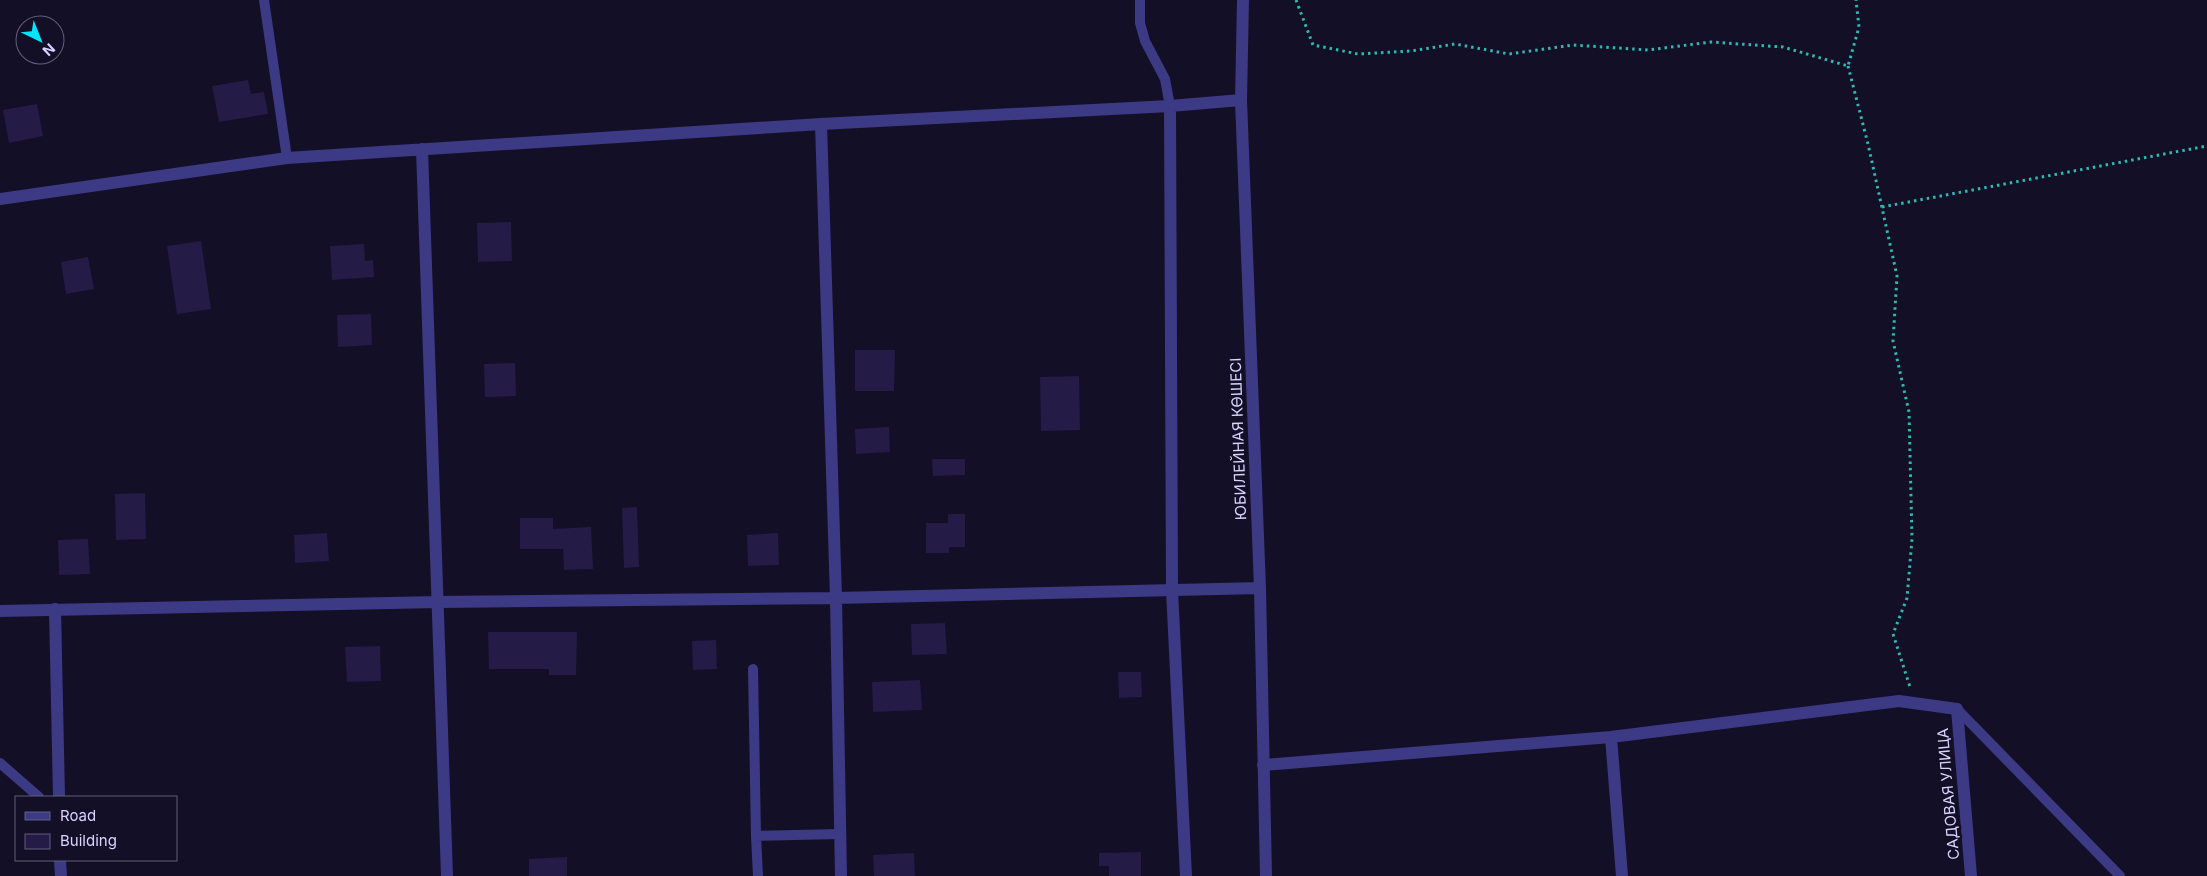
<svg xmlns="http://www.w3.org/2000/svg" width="2207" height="876" font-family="Inter,sans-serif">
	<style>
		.building { fill: #241b47 }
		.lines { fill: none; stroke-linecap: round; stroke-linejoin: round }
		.path { stroke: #2fb8b0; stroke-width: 3; stroke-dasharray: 2.5 4; stroke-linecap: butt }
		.lane { stroke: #3d3a85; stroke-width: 10 }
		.street { stroke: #3d3a85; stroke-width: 12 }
		.labels { text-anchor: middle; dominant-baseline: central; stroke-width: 5; stroke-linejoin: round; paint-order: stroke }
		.street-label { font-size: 15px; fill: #d9d4ff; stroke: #130f26 }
	</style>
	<rect width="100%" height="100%" fill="#130f26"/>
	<path class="building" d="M248,80L251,94L264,92L268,114L219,122L212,86Z
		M37,104L43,136L9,143L3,110Z
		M511,222L512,261L478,262L477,223Z
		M201,241L211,309L177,314L167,246Z
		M364,244L365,261L373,260L374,277L332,280L330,246Z
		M88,257L94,289L66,294L61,262Z
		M371,314L372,345L338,347L337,315Z
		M855,350H895L894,391H855Z
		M515,363L516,396L485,397L484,364Z
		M1079,376L1080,430L1041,431L1040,377Z
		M889,427L890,452L856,454L855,429Z
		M932,459H965V475L933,476Z
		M145,493L146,539L116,540L115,494Z
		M637,507L639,567L624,568L622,508Z
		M948,514H965V547H949V553H926V523H948Z
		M520,518H553V529L591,527L593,569L564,570L563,549H520Z
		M327,533L329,561L295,563L294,535Z
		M778,533L779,565L748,566L747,535Z
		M88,539L90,574L59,575L58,540Z
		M945,623L947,654L912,655L911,624Z
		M488,632H577L576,675H549V669H489Z
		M716,640L717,669L693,670L692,641Z
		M380,646L381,681L347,682L345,647Z
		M1118,672H1141L1142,697L1119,698Z
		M920,680L922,710L873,712L872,682Z
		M1141,852V876H1109V866H1099V853Z
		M914,853L915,876H874L873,855Z
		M567,857V876H529V859Z"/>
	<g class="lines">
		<path class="path" d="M1296,0L1313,45L1358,54L1411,51L1455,44L1509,54L1573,45L1648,50L1711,42L1783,47L1848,66L1859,27L1856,0
			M1848,66L1868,144L1897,276L1893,341L1909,412L1912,539L1907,598L1893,634L1910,687
			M1882,207L2207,146"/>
		<path class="lane" d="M264,0L287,158
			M1140,0V23L1145,41L1165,79L1170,106
			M753,669L756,836L839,834
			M1957,709L2120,876
			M0,763L39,797
			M756,836L758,876"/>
		<path class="street" d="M1243,0L1241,100L1260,588L1266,876
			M1170,106L1172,590L1186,876
			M821,124L836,598L841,876
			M422,149L447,876
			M0,199L287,158L821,124L1170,106L1241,100
			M55,609L59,797
			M0,611L438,602L836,598L1260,588
			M1611,737L1622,876
			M1263,765L1611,737L1899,701L1957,709L1971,876
			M60,860L61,876"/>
	</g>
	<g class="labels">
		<g class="street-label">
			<text transform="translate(1238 439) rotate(-92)">ЮБИЛЕЙНАЯ КӨШЕСІ</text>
			<text transform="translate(1948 794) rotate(-95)">САДОВАЯ УЛИЦА</text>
		</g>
	</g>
	<rect x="15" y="796" width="162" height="65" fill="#130f26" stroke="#625e7d"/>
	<rect x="25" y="812" width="25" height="8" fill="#3d3a85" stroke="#625e7d"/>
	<text x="60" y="821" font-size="15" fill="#d9d4ff">Road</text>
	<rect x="25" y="834" width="25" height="15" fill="#241b47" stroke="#625e7d"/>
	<text x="60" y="846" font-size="15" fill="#d9d4ff">Building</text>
	<g transform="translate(40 40) rotate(137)"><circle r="24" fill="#130f26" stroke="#625e7d"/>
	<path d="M0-4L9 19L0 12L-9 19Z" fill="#00e5ff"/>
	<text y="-8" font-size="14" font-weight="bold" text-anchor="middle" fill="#d9d4ff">N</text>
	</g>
</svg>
